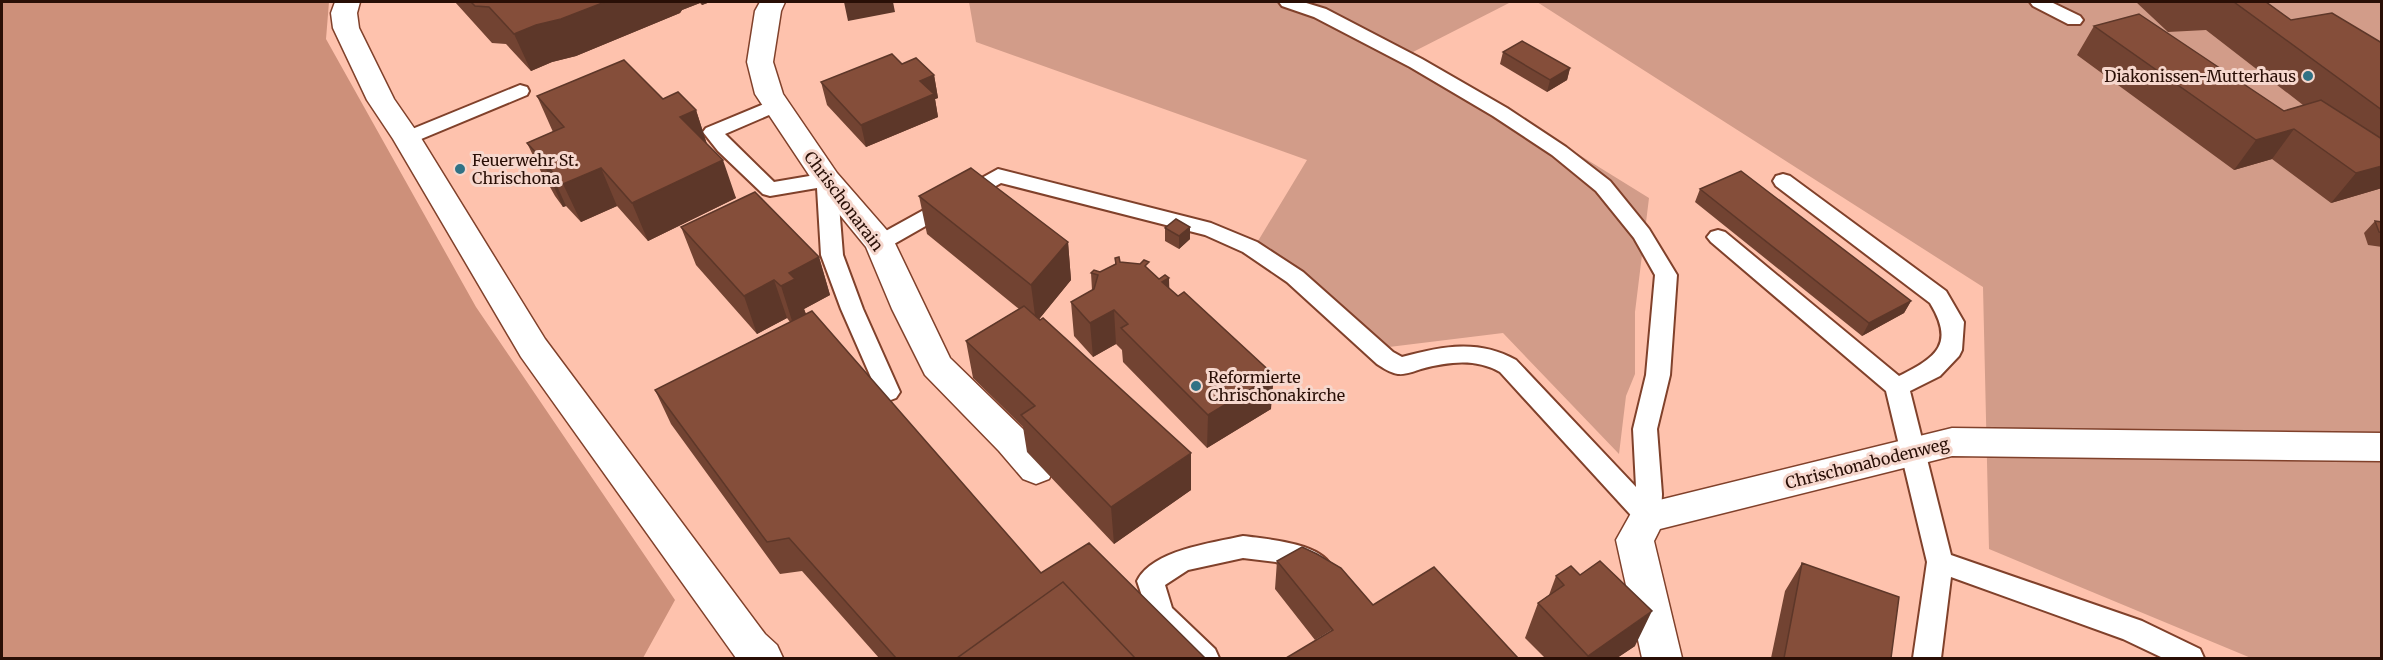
<svg xmlns="http://www.w3.org/2000/svg" width="2383" height="660" font-family="Merriweather,serif">
	<style>
		.green { fill: #d29c89 }
		.forest { fill: #cd907a }
		.lines { fill: none; stroke-linecap: round; stroke-linejoin: round }
		.lane-casing { stroke: #80412b; stroke-width: 4 }
		.street-casing { stroke: #80412b; stroke-width: 3 }
		.lane { fill: #fff; fill-rule: evenodd }
		.street { fill: #fff; fill-rule: evenodd }
		.wall { fill: #724332 }
		.shaded-wall { fill: #5d3729 }
		.building { fill: #854e3a; stroke: #5d3729; stroke-width: 1.5 }
		.poi-dot { fill: #317285; stroke: #f6d7cd; stroke-width: 2 }
		.labels { text-anchor: middle; dominant-baseline: central; stroke-width: 6; stroke-linejoin: round; paint-order: stroke }
		.poi-label { font-size: 16px; fill: #290f06; stroke: #f6d7cd; text-anchor: start }
		.street-label { font-size: 16px; fill: #290f06; stroke: #f6d7cd }
	</style>
	<rect width="100%" height="100%" fill="#fec2ad"/>
	<path class="green" d="M969,2H1511L1413,52L1649,198L1635,312V374L1626,396L1619,454L1503,333L1389,347L1258,241L1307,160L976,42Z
		M1537,2H2381V658H2251L1989,549L1983,287Z"/>
	<path class="forest" d="M2,2H329L326,39L476,307L675,600L643,658H2Z"/>
	<g class="lines">
		<defs>
			<path id="lane" d="M1279,2H1303L1326,9L1422,59L1507,108L1566,147L1610,181L1649,229L1677,275L1670,375L1657,429L1662,494L1661,517L1657,524L1648,528L1639,524L1500,372C1475,358 1449,362 1421,369C1415,371 1405,375 1398,374C1391,373 1383,368 1377,364L1287,282L1243,252L1205,235L1001,183L887,248L880,250L873,248L869,243L873,238L998,169L1211,223L1257,242L1303,272L1393,352L1402,357C1442,346 1479,339 1516,360L1636,487L1633,429L1646,375L1655,275L1634,238L1596,191L1552,155L1493,116L1410,67L1314,17L1282,6Z
				M2030,2H2051L2080,16L2083,20L2080,24H2068L2033,6Z
				M520,85L527,87L529,91L527,95L414,142L407,144L400,142L397,138L400,134Z
				M776,99L783,101L785,105L783,109L725,134L774,182L827,173L834,175L837,180L843,255L863,309L900,392L896,398L888,401L880,398L841,309L821,255L817,188L770,196L763,194L718,151L703,132L706,128Z
				M1783,174L1790,176L1946,291L1964,322L1962,350L1959,356L1940,376L1910,391L1951,555L2142,621L2200,649L2204,658H2163L2123,639L1951,577L1941,658H1913L1927,562L1886,391L1711,242L1707,237L1711,232L1718,230L1725,232L1899,376C1937,357 1955,344 1930,303L1776,186L1773,181L1776,176Z
				M1243,536C1267,539 1320,543 1331,566L1327,574L1318,577L1276,562L1243,558L1188,570L1165,585L1172,608L1215,649L1219,658H1187L1151,623L1137,581C1152,550 1212,543 1243,536Z"/>
			<path id="street" d="M335,2H360L357,13L359,28L394,99L421,138L545,339L765,634L777,645L783,658H736L521,357L393,139L367,100L333,28L331,13Z
				M760,2H785L781,11L773,62L783,94L837,173L891,235L950,358L1025,431L1049,459L1054,469L1049,479L1036,484L1023,479L999,451L925,375L892,309L866,247L817,187L755,94L747,62L755,11Z
				M1952,428L2382,433V461L1952,456L1660,529L1654,541L1682,658H1642L1616,540L1635,506Z"/>
		</defs>
		<use href="#lane" class="lane-casing"/>
		<use href="#street" class="street-casing"/>
		<use href="#lane" class="lane"/>
		<use href="#street" class="street"/>
	</g>
	<path class="wall" d="M455,2H710L702,5L700,3L682,10L680,13L576,56L552,62L531,71L506,44L492,43Z
		M2136,2H2266L2291,20L2382,43V188L2331,203L2272,159L2234,170L2077,55L2094,26L2284,111L2303,105L2206,30L2168,32Z
		M1503,52L1570,68L1567,80L1547,92L1500,64Z
		M902,64L934,75L938,98L935,99L938,117L866,147L827,105L821,82Z
		M537,96L663,99L696,110L707,144L736,198L648,241L617,206L581,222L566,206L563,207L555,196L550,187L545,180L527,143L553,132Z
		M1700,189L1911,301L1904,313L1862,336L1695,202Z
		M919,196L1068,242L1071,280L1039,319L1191,490L1114,544L1027,452L1023,427L973,378L966,341L1019,309L927,234Z
		M2375,221L2382,222V247L2368,245L2364,233Z
		M681,227L819,257L830,295L804,309L806,314L1041,573L1205,658H879L802,571L780,574L671,424L655,390L790,322L787,318L757,334L696,265Z
		M1190,227V239L1179,249L1165,241V228Z
		M1115,258L1120,262L1149,270L1159,279L1169,278V288L1271,409L1207,448L1123,362L1122,350L1116,344L1093,357L1074,336L1071,302L1092,290L1091,273L1100,272L1115,264Z
		M1277,561L1373,605L1315,640L1275,589Z
		M1802,563L1891,658H1771L1785,591Z
		M1580,575L1635,646L1617,658H1545L1525,638L1538,603L1549,595L1556,576Z"/>
	<path class="shaded-wall" d="M605,2H699L700,3L682,10L680,13L576,56L552,62L531,71L514,34L536,25Z
		M701,2H710L702,5Z
		M844,2H893L895,12L848,21Z
		M1570,68L1567,80L1547,92L1550,80Z
		M934,75L938,98L935,99L938,117L866,147L861,125L920,81Z
		M696,110L708,148L680,117Z
		M2294,129L2272,159L2234,170L2256,140Z
		M723,160L736,198L648,241L632,203Z
		M2382,166V188L2331,203L2356,173Z
		M549,168L566,206L563,207L546,169Z
		M601,168L617,206L581,222L563,184Z
		M1190,227V239L1179,249V236Z
		M1068,242L1071,280L1036,323L1031,285Z
		M819,257L830,295L804,309L807,317L793,324L781,286L789,273Z
		M1169,278L1170,312L1162,282Z
		M774,280L787,318L757,334L744,296Z
		M1911,301L1904,313L1862,336L1869,323Z
		M1114,310L1116,344L1093,357L1090,323Z
		M1274,375L1271,409L1207,448L1208,415Z
		M1191,453V490L1114,544L1111,507Z
		M1652,611L1635,646L1617,658H1587L1588,656Z"/>
	<path class="building" d="M471,2H605L561,19L536,25L514,34L489,7L475,6Z
		M2234,2H2266L2291,20L2332,13L2382,43V110Z
		M2139,14L2284,111L2321,100L2382,139V166L2356,173L2294,129L2256,140L2094,26Z
		M1522,41L1570,68L1550,80L1503,52Z
		M892,54L902,64L916,58L934,75L920,81L934,94L861,125L821,82Z
		M624,60L663,99L678,92L696,110L680,117L723,160L632,203L601,168L563,184L549,168L546,169L537,158L540,157L527,143L564,127L537,96Z
		M971,168L1068,242L1031,285L919,196Z
		M1741,171L1911,301L1869,323L1700,189Z
		M755,192L819,257L789,273L795,279L781,286L774,280L744,296L681,227Z
		M1176,219L1190,227L1179,236L1165,228Z
		M2375,221L2382,222V233L2379,232Z
		M1119,257L1120,262L1140,264L1144,260L1149,262L1145,266L1159,279L1165,275L1169,278L1162,282L1178,296L1184,292L1274,375L1208,415L1121,328L1128,324L1114,310L1090,323L1071,302L1094,289L1098,275L1091,273L1094,270L1100,272L1116,264L1115,258Z
		M1024,306L1040,320L1043,318L1191,453L1111,507L1021,415L1035,406L966,341Z
		M812,311L1041,573L1089,543L1205,658H1135L1063,582L957,658H896L789,538L767,542L655,390Z
		M1302,547L1317,554L1341,568L1373,605L1434,567L1518,658H1286L1333,630L1277,561Z
		M1600,561L1652,611L1588,656L1538,603L1564,585L1556,576L1571,566L1580,575Z
		M1802,563L1899,597L1891,658H1784Z
		M1063,582L1135,658H957Z"/>
	<g class="poi-dot">
		<circle cx="2308" cy="76" r="6"/>
		<circle cx="460" cy="169" r="6"/>
		<circle cx="1196" cy="386" r="6"/>
	</g>
	<g class="labels">
		<g class="poi-label">
			<text x="2296" y="76" text-anchor="end">Diakonissen-Mutterhaus</text>
			<text x="472" y="160">Feuerwehr St.<tspan x="472" dy="18">Chrischona</tspan></text>
			<text x="1208" y="377">Reformierte<tspan x="1208" dy="18">Chrischonakirche</tspan></text>
		</g>
		<g class="street-label">
			<text transform="translate(844 201) rotate(53)">Chrischonarain</text>
			<text transform="translate(1867 463) rotate(-14)">Chrischonabodenweg</text>
		</g>
	</g>
	<rect width="2383" height="660" fill="none" stroke="#290f06" stroke-width="6"/>
</svg>
